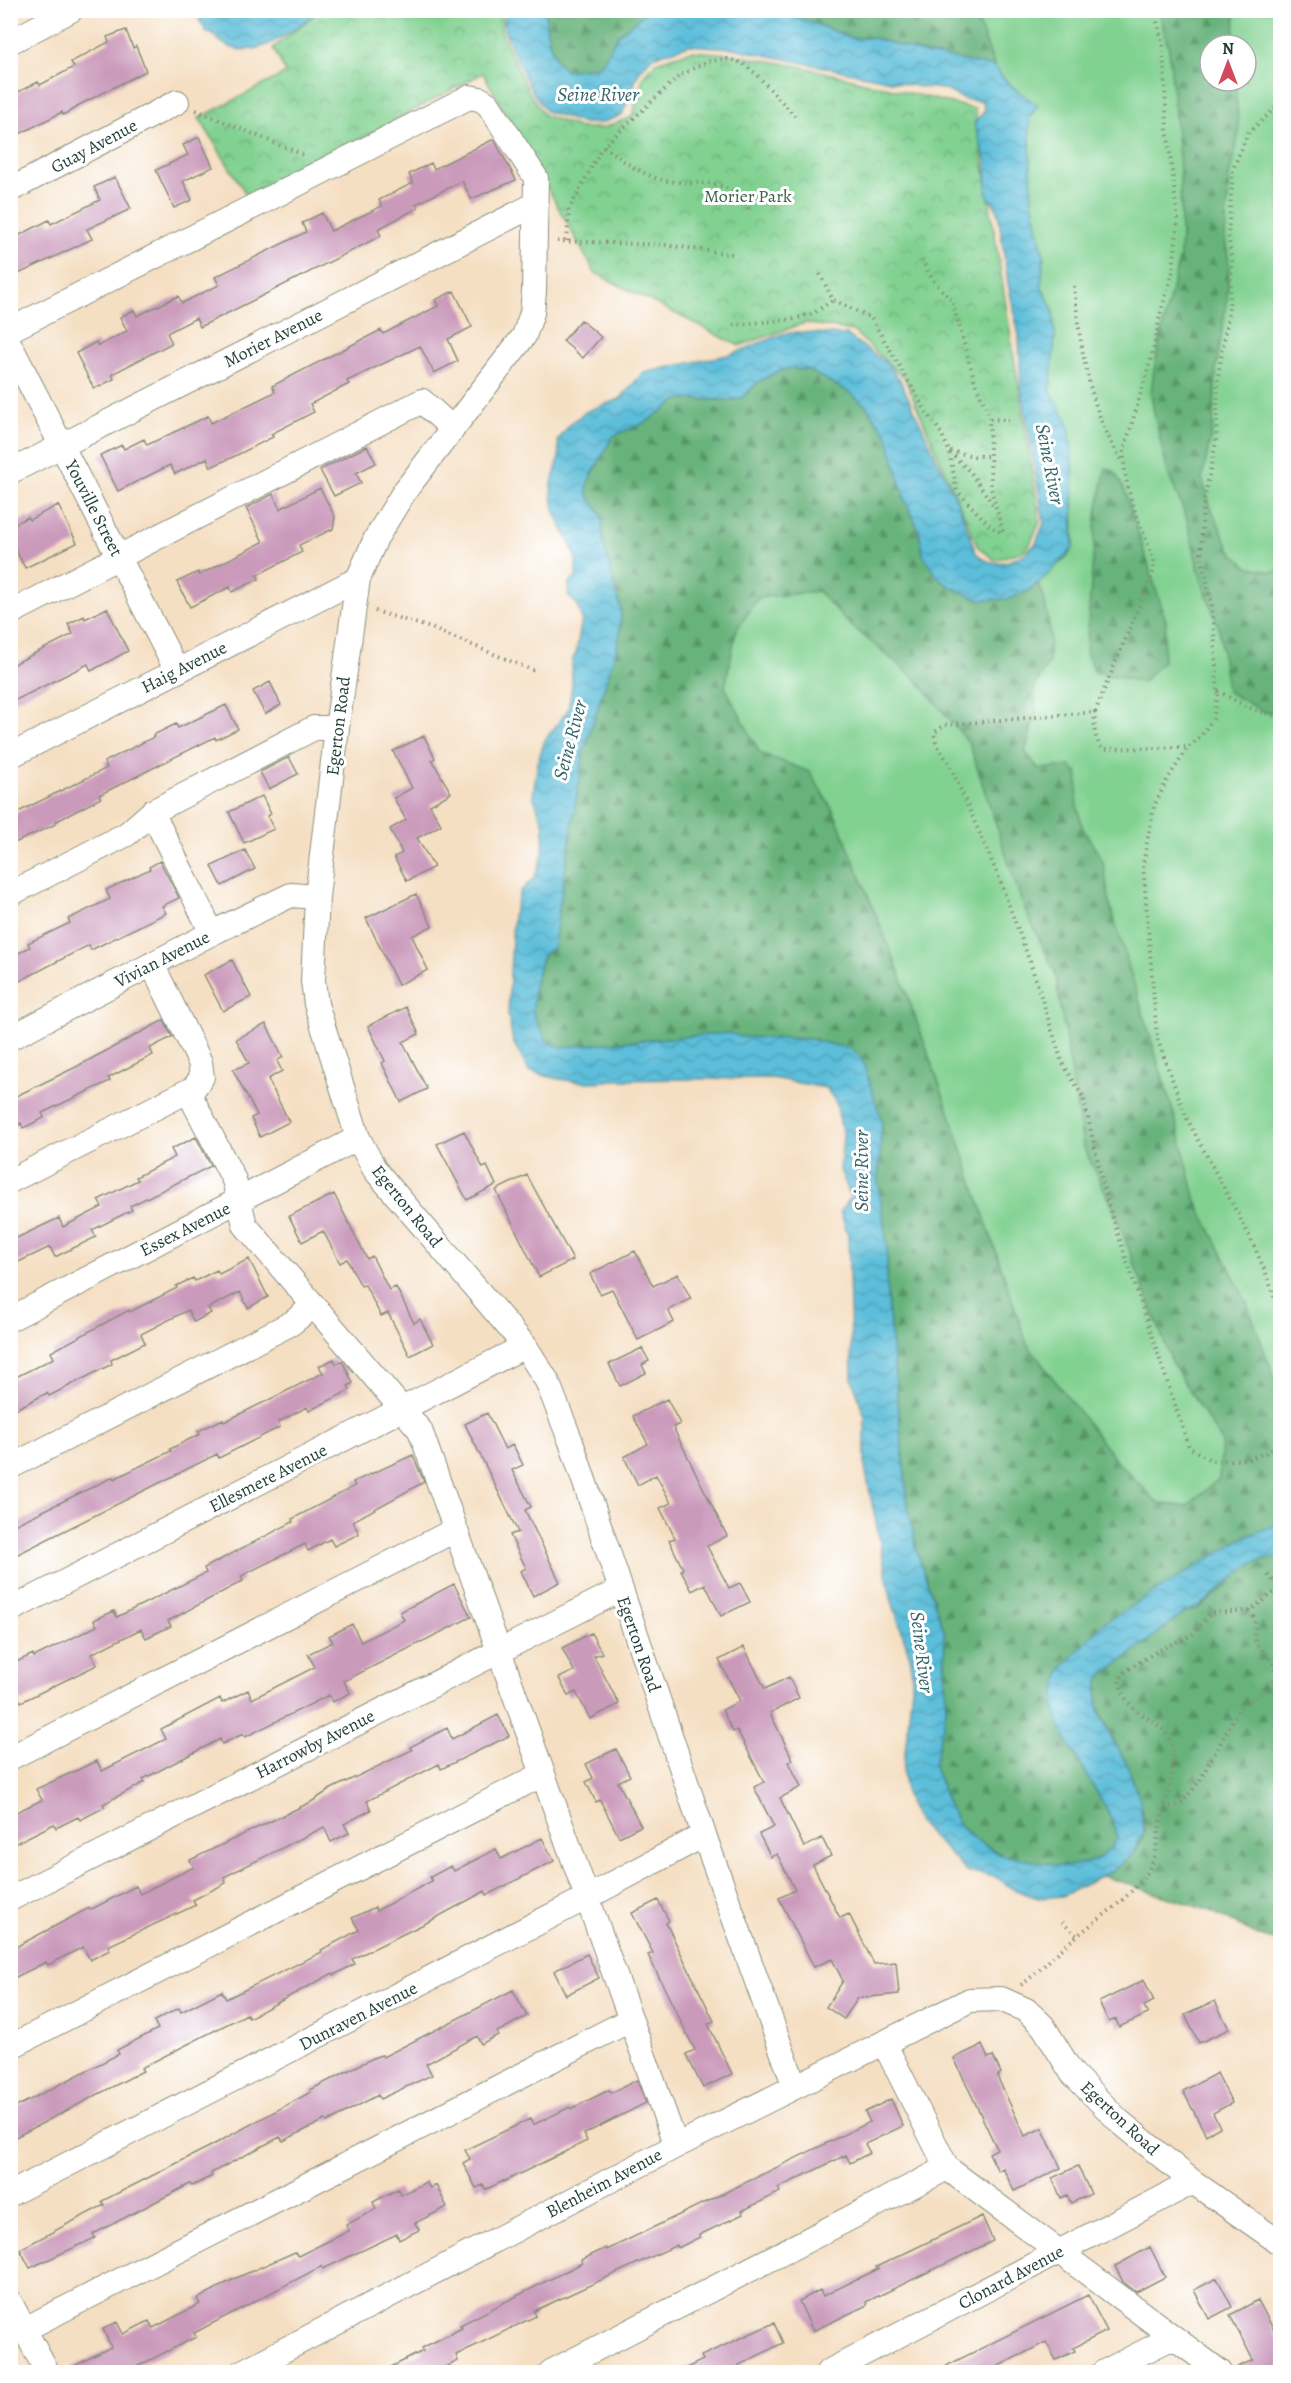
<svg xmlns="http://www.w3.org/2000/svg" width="1291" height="2383" font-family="Alegreya,serif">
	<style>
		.grass { fill: #81d191; stroke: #508762; stroke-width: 1.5; fill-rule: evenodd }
		.forest { fill: url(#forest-firs); stroke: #447858; stroke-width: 1.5; fill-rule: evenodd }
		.park { fill: url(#park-crowns); stroke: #508762; stroke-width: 1.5 }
		.water { fill: url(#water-waves); stroke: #3e7e87; stroke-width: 1.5 }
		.building { fill: #ca9abb }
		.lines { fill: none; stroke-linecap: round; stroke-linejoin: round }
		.minor-casing { stroke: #8a8e7c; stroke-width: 26 }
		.path { stroke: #8a8e7c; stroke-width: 4; stroke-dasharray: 1.5 4.5; stroke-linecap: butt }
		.minor { stroke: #fff; stroke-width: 24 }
		.labels { text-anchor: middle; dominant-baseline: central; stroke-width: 6; stroke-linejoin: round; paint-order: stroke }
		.street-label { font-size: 18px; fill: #1f3d34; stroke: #fff }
		.park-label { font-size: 18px; fill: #38624b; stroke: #fff }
		.water-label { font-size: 20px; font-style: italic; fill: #316466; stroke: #fff }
	</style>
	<defs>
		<pattern id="forest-firs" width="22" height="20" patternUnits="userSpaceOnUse" patternTransform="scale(1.5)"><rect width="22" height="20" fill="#68b37b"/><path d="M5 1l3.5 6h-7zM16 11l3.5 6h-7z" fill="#559366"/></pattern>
		<pattern id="park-crowns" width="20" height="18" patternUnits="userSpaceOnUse" patternTransform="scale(1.5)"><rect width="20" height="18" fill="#81d191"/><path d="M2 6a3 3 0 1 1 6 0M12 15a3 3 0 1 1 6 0" fill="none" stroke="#69ab77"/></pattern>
		<pattern id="water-waves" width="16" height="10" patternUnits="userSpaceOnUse" patternTransform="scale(1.5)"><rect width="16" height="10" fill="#5cbeda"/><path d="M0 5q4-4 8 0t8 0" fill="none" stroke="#4b9cb2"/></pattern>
	</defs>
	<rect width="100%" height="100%" fill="#fff"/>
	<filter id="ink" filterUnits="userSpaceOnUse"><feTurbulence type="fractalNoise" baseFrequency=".0167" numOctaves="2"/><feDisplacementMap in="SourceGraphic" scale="12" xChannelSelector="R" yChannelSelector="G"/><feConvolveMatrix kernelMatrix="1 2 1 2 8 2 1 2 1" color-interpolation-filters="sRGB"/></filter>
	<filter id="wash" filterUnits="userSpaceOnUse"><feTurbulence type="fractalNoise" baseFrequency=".008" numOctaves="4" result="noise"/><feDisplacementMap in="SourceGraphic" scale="24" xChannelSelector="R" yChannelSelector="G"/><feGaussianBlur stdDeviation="1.35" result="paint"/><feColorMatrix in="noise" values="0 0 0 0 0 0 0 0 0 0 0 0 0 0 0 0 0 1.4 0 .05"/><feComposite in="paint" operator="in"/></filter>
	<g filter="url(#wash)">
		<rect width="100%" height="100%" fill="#f5dfc3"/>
		<path class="grass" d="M738,11H1280V1526L1270,1527L1002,1855L926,1578L862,1059L603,542L1027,591L1068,556L1073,549L1074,542L1073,469L1070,434L1050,390L1055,336L1053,310L1041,285L1044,257L1032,202L1029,118L1025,97L1002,78L923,53ZM1210,45H1246V81H1210Z"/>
		<path class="forest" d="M546,11H650L618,35L603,62L595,67L566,71C551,58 545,30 546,11Z
			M738,11H974L995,67L923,53L874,38H851L806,20L769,13L756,16Z
			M1159,11H1235L1234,45H1210V81H1235L1239,132L1229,177L1225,238L1229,264L1227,299L1216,370L1213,426L1202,479L1211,508L1230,550L1247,566L1270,572L1280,571V713L1264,712L1227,691L1219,628L1200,576L1187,519L1168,473L1154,413L1151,393L1154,370L1163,326L1180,256L1181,233L1180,169L1169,49Z
			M790,368L808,370L851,393L866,406L887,434L905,500L919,530L923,554L1027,591L1038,583L1044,597L1050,632L1049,662L1034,687L1036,713L1025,752L1039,769L1070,766L1078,774L1077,804L1083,829L1103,861L1110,905L1178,1128L1196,1201L1246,1301L1280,1392V1526L1270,1527L1102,1624L1064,1736L1109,1813L1118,1837L1112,1847L1097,1860L1066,1867L1002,1855L974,1839L958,1823L949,1807L934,1766L946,1712L944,1630L918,1555L908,1507L887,1295V1246L878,1181L882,1121L809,1039L740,1037L730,1033L561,1047L548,1042L533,1014L534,986L541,961L544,954L553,948L584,750L619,641L621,611L603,542L602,516L587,494L588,482L613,436L646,422L679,399L732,400L743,397L758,382L776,372ZM818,591L847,622L917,680L969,743L1022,903L1055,972L1083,1146L1112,1205L1173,1365L1222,1442L1219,1479L1187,1506L1159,1504L1114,1458L1027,1344L953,1123L898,969L835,814L810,772L760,753L725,687L736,631L758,598Z
			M1106,468L1115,472L1125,491L1166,621L1163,661L1143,682L1095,672L1086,653L1096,517Z
			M1271,1557H1280V1942L1260,1936L1213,1912L1103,1876C1120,1866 1137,1855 1143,1835C1151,1810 1117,1747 1106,1724C1099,1711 1092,1694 1099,1680C1107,1665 1168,1626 1185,1612L1198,1609L1229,1584L1232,1577L1251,1564Z"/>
		<path class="park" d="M321,10L503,11L501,31L528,91L544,115L580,128H603L632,117L644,75L656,62L691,51L730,54L803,67L975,109L1040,522L1027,550L995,560L978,547L905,379L853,331L805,323L739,346L595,273L483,73L249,199L199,118L286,73L273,48Z"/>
		<path class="water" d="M738,10L756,16L769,13L806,20L851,38H874L923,53L995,67C1006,84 1021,94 1038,105L1029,118L1032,202L1044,257L1041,285L1053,310L1055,336L1050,390L1068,423L1070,434L1073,468V549L1044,578L1027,591L1010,599L980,600L949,586L937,576L923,554L919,530L905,500L887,434L866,406L851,393L808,370L790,368L776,372L758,382L743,397L732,400L679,399L646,422L613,436L588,482L587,494L602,516L603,542L621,611L619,641L584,750L553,948L544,954L541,961L534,986L533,1014L548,1042L561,1047L730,1033L740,1037L809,1039L851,1049L862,1059L882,1121L878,1181L887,1246V1295L908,1507L918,1555L944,1630L946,1712L934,1766L949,1807L958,1823L974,1839L1002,1855L1066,1867L1097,1860L1112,1847L1118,1837L1109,1813L1064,1736L1058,1721L1054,1701L1061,1670L1102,1624L1244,1537L1270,1527L1280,1526V1557C1238,1556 1222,1601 1185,1612L1100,1678L1097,1691L1099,1711L1114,1743L1126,1762L1141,1803L1143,1834L1132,1855L1114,1870L1062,1896L1038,1898L1013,1889L996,1877L966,1871L918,1822L906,1795L903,1771L912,1687L911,1660L891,1598L865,1468V1417L852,1378L848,1235L840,1211L851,1198L840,1170L843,1136L836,1102L826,1088L772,1078L612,1080C584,1085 556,1080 529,1071L513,1042L508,1014L513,917L520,892L535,877L543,854L544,825L533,796L538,761L545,740L568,710L572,686V661L576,653L582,619L577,604L568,596L569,583L576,578V557L554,510L551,487L559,458L558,440L570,424L587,411L620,399L643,373L732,354L783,334L797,332L847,335L886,363L900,380L960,508L976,553L985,560L993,563L1007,562L1027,553L1036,543L1044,523L1021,388L1019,335L1008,283L998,211L987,194L986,161L974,123L984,112L983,101L966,100L944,89L920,87L732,48L689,45L652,57L639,72L622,115L601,123H582L546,111L531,90L504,30L506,11H546C545,30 550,58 566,71L595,67L603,62L618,35L647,11Z
			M194,11H317C289,35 242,72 211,32L207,33Z"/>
		<g id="blocks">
			<path class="building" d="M126,30L133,48L136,46L146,71L77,106L78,107L63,115L62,112L10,139V96L38,82L40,85L74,67L71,62L109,42L107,37Z
				M199,137L213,167L183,181L192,200L174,208L156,170L188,155L183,145Z
				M494,139L516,180L471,199L462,181L416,204L418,208L378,229L381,236L200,327L196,318L167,333L172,343L112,374L114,379L94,389L76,353L96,342L98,346L127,331L120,317L134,310L137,316L178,296L182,303L219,285L215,277L306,232L302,223L322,213L331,231L382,206L379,200L413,183L409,174L431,163L434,169Z
				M115,177L131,209L87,229L92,239L10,278V240L49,220L51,224L100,200L94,187Z
				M454,291L472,327L448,339L458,361L434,373L420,346L347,381L349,384L310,404L314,412L271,434L273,437L235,456L211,467L207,458L175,474L170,465L118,491L100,455L122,445L124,449L144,439L147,445L208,416L211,423L275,392L272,386L381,330L383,334L438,306L435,300Z
				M581,320L601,337L583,358L563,341Z
				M367,446L376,463L356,473L361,483L334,496L320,470Z
				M320,488L335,517L333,529L299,545L302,552L257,575L259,579L232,592L230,587L190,607L177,582L198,572L199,575L263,542L246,508L273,494L280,509Z
				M58,505L77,543L25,568L10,539V526L28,517L29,520Z
				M107,608L128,651L91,671L88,664L10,703V666L73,634L68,624L84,616L85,619Z
				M270,682L281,705L265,714L253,691Z
				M226,705L238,729L216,740L215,737L99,795L101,798L55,822L56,824L10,845V816L107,768L104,762L154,737L153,735L176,724L178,728Z
				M424,736L435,758L432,760L451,793L430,805L441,825L417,838L434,867L407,881L394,857L402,853L390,829L406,820L394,798L412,788L393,751Z
				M289,757L298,774L269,789L260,772Z
				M262,796L271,814L267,816L274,829L244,843L229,812Z
				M245,850L255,869L222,886L212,866Z
				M160,861L179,898L162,906L166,913L91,950L89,945L10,986V941L17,954L30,947L28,943L70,923L68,919L110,899L106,890L150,869L149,867Z
				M416,894L432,926L412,936L428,970L398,985L366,918Z
				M232,960L251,997L223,1011L204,975Z
				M406,1007L419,1034L403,1042L427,1089L401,1102L382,1063L385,1061L368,1026Z
				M164,1020L172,1037L150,1048L153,1055L108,1078L110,1081L42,1113L44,1118L23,1128L21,1123L10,1128V1099L74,1068Z
				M266,1024L283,1057L277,1061L282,1071L268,1079L289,1122L260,1137L251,1118L257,1115L233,1070L249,1063L236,1039Z
				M464,1131L483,1168L487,1166L496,1185L467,1200L437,1144Z
				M196,1137L211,1166L130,1206L132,1210L92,1230L96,1237L55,1257L50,1247L10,1266V1241L59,1218L63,1227L102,1207L98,1200L138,1180L136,1177L175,1157L171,1149Z
				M527,1175L573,1260L539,1277L496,1190Z
				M334,1194L367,1259L372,1256L389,1290L396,1287L414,1323L420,1319L433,1344L410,1356L388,1313L381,1316L365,1285L361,1286L347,1259L340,1263L323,1231L302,1242L289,1216Z
				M635,1251L653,1286L678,1274L691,1299L668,1310L674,1322L638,1340L612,1289L600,1294L590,1274Z
				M249,1259L268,1297L248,1308L240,1292L208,1308L211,1313L194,1322L188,1310L141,1334L145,1343L111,1360L112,1364L49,1396L47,1393L10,1412V1380L54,1358L51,1352L129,1310L130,1312L177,1288L176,1286L193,1278L195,1281L217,1270L219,1274Z
				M642,1348L649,1361L642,1365L646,1373L620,1386L609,1364Z
				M334,1359L336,1364L342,1361L353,1383L348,1386L350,1390L309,1411L307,1407L278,1422L280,1427L219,1458L217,1454L10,1558V1527L113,1477L114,1479L171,1451L170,1449L200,1434L198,1431L223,1419L224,1422L323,1373L319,1366Z
				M667,1399L680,1424L673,1427L727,1536L707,1546L729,1588L740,1583L750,1602L721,1616L705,1584L692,1591L681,1570L683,1569L669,1540L675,1538L660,1508L671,1503L656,1475L638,1485L624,1457L648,1444L633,1416Z
				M487,1413L505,1449L513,1445L523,1465L512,1470L531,1507L525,1510L560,1582L533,1596L521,1571L526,1568L510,1535L518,1532L465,1424Z
				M413,1455L424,1482L353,1521L359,1534L334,1546L330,1539L308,1551L305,1544L241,1576L243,1581L168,1621L171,1626L146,1638L141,1629L91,1654L97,1665L21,1702L10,1680V1665L33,1654L34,1657L97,1626L94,1620L114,1611L117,1617L206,1573L204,1568L293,1522L292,1519L355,1486L353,1482Z
				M454,1584L471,1617L344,1681L350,1693L332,1702L329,1695L245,1737L243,1734L222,1744L220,1739L143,1779L145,1782L103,1804L105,1807L80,1820L78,1817L56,1828L54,1824L10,1846V1815L42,1800L36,1789L97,1761L102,1771L166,1739L161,1729L220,1698L222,1703L248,1690L252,1699L315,1667L308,1654L333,1642L329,1636L352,1624L361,1642L404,1620L400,1612Z
				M591,1633L602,1653L594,1656L619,1704L590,1719L576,1692L568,1696L559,1678L574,1671L562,1648Z
				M744,1647L765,1689L789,1677L799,1698L770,1713L793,1760L789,1762L801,1787L780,1798L804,1847L822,1838L831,1856L813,1865L840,1918L849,1914L874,1964L896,1962L899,1994L858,1998L844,2019L826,2007L843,1981L832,1959L814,1967L779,1898L795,1890L777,1854L771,1857L759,1834L774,1827L754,1787L764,1782L737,1730L733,1732L722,1710L740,1701L719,1660Z
				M498,1715L509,1736L441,1769L439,1764L367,1801L371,1810L344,1824L349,1833L331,1842L324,1827L224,1877L226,1883L193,1900L196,1905L108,1946L110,1950L90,1960L83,1947L48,1965L46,1962L10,1980V1950L89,1908L90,1910L136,1886L140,1894L194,1867L190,1860L311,1802L331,1789L412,1750L410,1747L447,1728L452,1739Z
				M616,1749L630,1776L618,1782L641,1826L619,1837L600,1800L596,1802L586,1782L593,1778L586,1764Z
				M542,1838L554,1861L487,1895L485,1891L432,1920L352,1959L355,1964L334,1975L333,1973L249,2018L247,2014L141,2068L143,2071L10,2140V2110L119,2054L117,2050L158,2029L154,2021L179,2008L181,2012L222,1991L226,1999L322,1952L321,1950L359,1930L352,1918L375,1907L376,1911L432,1881L430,1877L451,1866L454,1871L496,1849L501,1859Z
				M658,1900L669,1921L666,1923L714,2021L708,2024L732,2074L703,2088L686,2054L695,2050L648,1955L653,1953L632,1913Z
				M587,1954L599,1978L566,1995L554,1971Z
				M1144,1980L1154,2001L1144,2006L1148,2014L1119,2027L1116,2019L1109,2022L1099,2002Z
				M513,1990L527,2016L497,2032L498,2035L481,2044L477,2036L426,2064L432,2075L380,2099L378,2095L327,2122L325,2120L283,2141L280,2137L211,2173L212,2176L192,2186L190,2184L93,2234L95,2238L30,2268L20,2249L104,2205L102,2201L209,2147L311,2092L310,2090L375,2057L382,2055L383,2057Z
				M1215,2001L1229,2029L1199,2043L1185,2015Z
				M982,2045L988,2058L993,2056L1001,2073L997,2076L1025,2136L1042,2128L1061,2168L1014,2191L1003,2168L998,2171L989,2153L997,2149L954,2058Z
				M1217,2073L1232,2103L1213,2113L1220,2127L1206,2135L1183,2091Z
				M637,2080L646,2103L584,2134L587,2141L503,2182V2181L485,2190L483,2185L476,2188L463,2163L470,2159L465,2150L530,2119L533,2125L570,2107L571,2109L609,2090L611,2093Z
				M891,2099L903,2126L865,2144L870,2153L850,2163L846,2155L778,2188L780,2192L742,2211L743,2214L699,2235L700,2237L678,2248L677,2245L534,2311L536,2316L456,2355L458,2361L434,2373H379L423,2351L422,2348L462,2328L460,2325L582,2263L581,2260L606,2248L607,2250L870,2122L865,2112Z
				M1078,2166L1091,2194L1071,2203L1067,2195L1061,2198L1052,2178Z
				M426,2182L430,2188L436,2185L447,2207L415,2223L419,2230L399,2240L397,2234L323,2269L322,2266L194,2333L196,2337L124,2373H61L111,2347L103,2329L117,2322L123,2334L149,2321L153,2328L200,2304L197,2299L234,2279L295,2252L298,2256L349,2231L346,2225L376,2209L373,2202L398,2189L401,2195Z
				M982,2216L993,2241L866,2302L867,2305L813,2331L799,2301L820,2290L823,2296L878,2269L876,2267Z
				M1150,2247L1165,2277L1136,2292L1123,2282L1115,2266Z
				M1217,2278L1232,2307L1209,2319L1194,2290Z
				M1088,2295L1107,2331L1073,2348L1075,2351L1056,2360L1046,2342L985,2373H932Z
				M1258,2300L1281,2344V2373H1234V2369L1253,2360L1230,2315Z
				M774,2323L783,2343L739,2365L742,2373H676L703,2360L701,2356Z"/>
		</g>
	</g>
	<g filter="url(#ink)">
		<use href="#blocks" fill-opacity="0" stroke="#8a8e7c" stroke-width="1.5"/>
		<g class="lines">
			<defs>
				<path id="minor" d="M10,42L71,10
					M10,190L177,102
					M10,330L469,97L480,99L488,104L536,178L534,292L532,313L524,336L404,492L376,538L358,579L337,728L317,897L313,981L316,1004L358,1138L375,1170L525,1346L547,1381L571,1442L704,1835L795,2087
					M10,345L177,671
					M10,472L536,204
					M10,613L422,401L453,429
					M10,756L358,579
					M152,812L212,933
					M10,894L127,834L152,812L314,728H337
					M10,1038L212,933L291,895L317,897
					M188,1091L234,1180L245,1225L420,1430L676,2146
					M10,1181L194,1088L202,1077L200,1062L152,964
					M10,1319L358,1138
					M10,1467L292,1323L313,1306
					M10,1610L525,1346
					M10,1758L455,1530
					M10,1899L620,1590
					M884,2043L947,2168L1220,2372
					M10,2047L543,1774
					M10,2194L586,1898L704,1835
					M10,2302L47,2372
					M25,2329L630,2020
					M242,2372L676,2146L970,2000L1001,1999L1026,2010L1043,2026L1072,2073L1119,2121L1193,2182L1280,2243
					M551,2372L947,2168
					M828,2372L1193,2182
					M1104,2372L1173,2337"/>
			</defs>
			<use href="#minor" class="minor-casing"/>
			<path class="path" d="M1154,10L1163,44L1167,129L1178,221L1173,271L1160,315L1153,352L1124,450C1122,487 1141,526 1154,560V570L1095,712L944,725L934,733L937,746L949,763L999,878L1030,962L1062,1062L1083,1097L1107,1201L1189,1447L1212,1461L1249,1459L1280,1447
				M1280,104L1248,133L1233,169L1228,235L1232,261L1229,311L1218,376L1216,441L1203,506L1201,555L1212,605L1218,695L1213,719L1200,737L1187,749L1167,780L1154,806L1143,864L1157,1038L1186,1117L1249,1235L1268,1278L1280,1316
				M196,110L306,156
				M604,146C620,159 636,171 656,178C692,190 726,170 748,209
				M557,241L665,245L732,254
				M567,241L569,210L601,149L680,75L710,61L728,59L742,63L755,73L795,116
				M820,274L833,300L871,318L926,411L941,433L949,451L957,491L990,526L1000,532H1003L991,489L989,414L976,385L952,301L932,279L922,260
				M1074,286C1080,345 1089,412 1123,462
				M733,325L794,319L814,313L833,300
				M990,419L1009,420
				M950,451L974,456H990
				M950,452L970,472L994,506
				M375,611L431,628L537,672
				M1218,691C1239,703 1257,713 1280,717
				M1095,712C1094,725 1093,739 1103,749L1188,747
				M1268,1575L1279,1588
				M1164,1807L1180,1805L1199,1782L1240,1707L1269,1689L1276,1676C1275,1672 1275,1665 1272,1662C1267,1653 1257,1650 1255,1638C1253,1627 1259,1620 1249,1611
				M1062,1922L1077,1936
				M1021,1985C1039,1972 1055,1954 1072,1940C1099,1917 1130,1900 1149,1869C1158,1854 1158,1825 1164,1807C1169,1790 1177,1762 1171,1744C1162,1714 1127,1722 1119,1680L1126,1671L1159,1650L1192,1635L1211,1613L1249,1611L1280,1588"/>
			<use href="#minor" class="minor"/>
		</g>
	</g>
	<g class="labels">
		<g class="street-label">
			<text transform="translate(94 146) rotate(-28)">Guay Avenue</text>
			<text transform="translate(273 338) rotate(-27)">Morier Avenue</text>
			<text transform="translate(94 508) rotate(63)">Youville Street</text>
			<text transform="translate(184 667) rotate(-27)">Haig Avenue</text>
			<text transform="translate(338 726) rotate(-83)">Egerton Road</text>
			<text transform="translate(162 959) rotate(-27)">Vivian Avenue</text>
			<text transform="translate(407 1206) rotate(51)">Egerton Road</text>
			<text transform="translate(185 1229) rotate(-27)">Essex Avenue</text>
			<text transform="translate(268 1478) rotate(-27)">Ellesmere Avenue</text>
			<text transform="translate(639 1644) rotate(71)">Egerton Road</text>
			<text transform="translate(315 1744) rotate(-27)">Harrowby Avenue</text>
			<text transform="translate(358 2016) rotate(-27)">Dunraven Avenue</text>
			<text transform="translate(1120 2118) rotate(43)">Egerton Road</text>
			<text transform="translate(604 2183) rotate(-28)">Blenheim Avenue</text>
			<text transform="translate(1011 2277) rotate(-28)">Clonard Avenue</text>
		</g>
		<g class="park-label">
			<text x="748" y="196">Morier Park</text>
		</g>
		<g class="water-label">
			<text x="598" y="94">Seine River</text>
			<text transform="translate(1050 464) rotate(79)">Seine River</text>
			<text transform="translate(570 740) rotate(-75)">Seine River</text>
			<text transform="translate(861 1171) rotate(-90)">Seine River</text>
			<text transform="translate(922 1652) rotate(83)">Seine River</text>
		</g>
	</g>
	<rect width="1291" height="2383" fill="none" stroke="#fff" stroke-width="36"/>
	<g transform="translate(1228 63)"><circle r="28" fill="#ffffff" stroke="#a5b1ae" stroke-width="1.5"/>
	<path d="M0-4.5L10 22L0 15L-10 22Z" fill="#d1495b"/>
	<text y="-9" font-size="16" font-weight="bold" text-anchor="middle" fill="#1f3d34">N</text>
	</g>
</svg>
